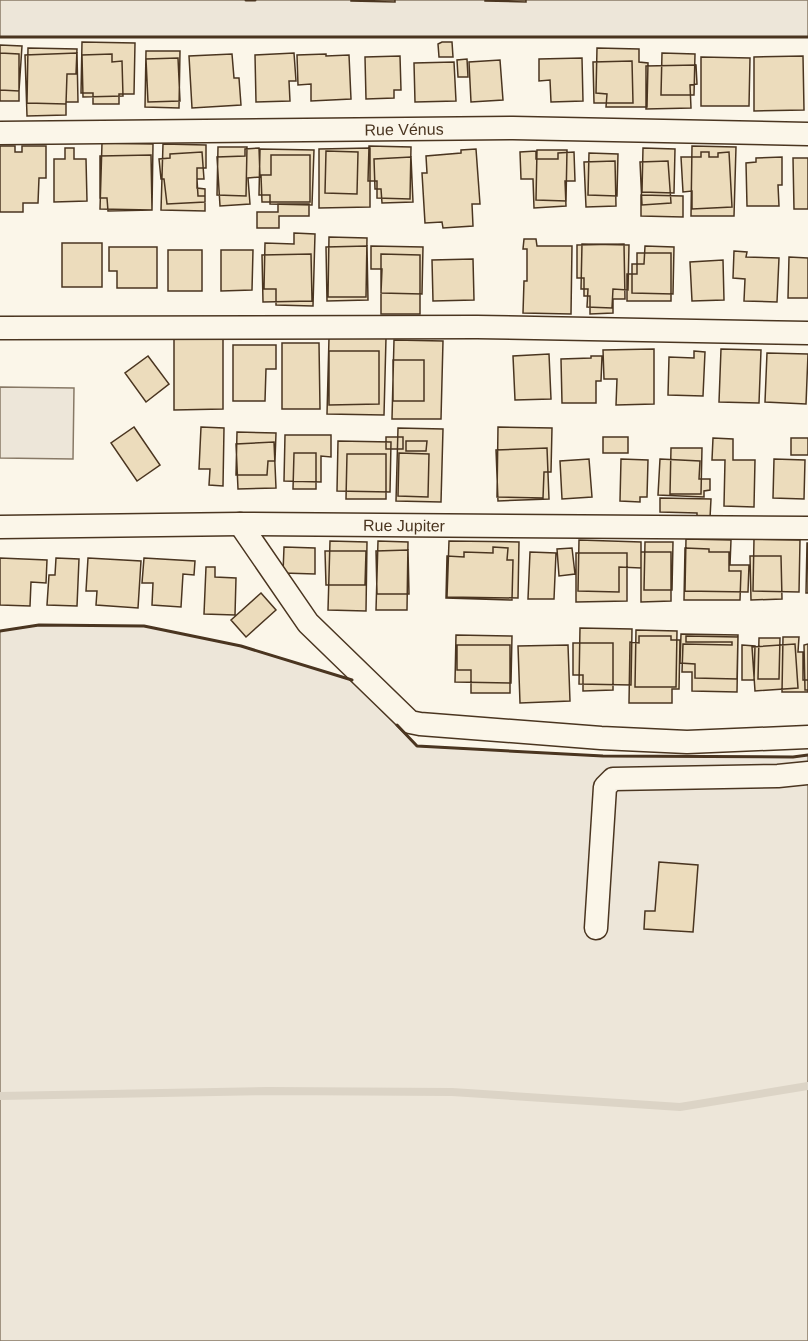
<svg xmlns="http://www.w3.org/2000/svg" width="808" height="1341" font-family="Helvetica,sans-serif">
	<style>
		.green { fill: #ede6d9; stroke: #887966; stroke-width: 1.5 }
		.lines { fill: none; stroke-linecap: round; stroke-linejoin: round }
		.stream { stroke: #dcd4c6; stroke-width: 8 }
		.building { fill: #ecdcbc; stroke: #4a3520; stroke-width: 1.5 }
		.street-casing { stroke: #4a3520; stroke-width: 25 }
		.street { stroke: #fbf6e9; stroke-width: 22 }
		.wall { stroke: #4a3520; stroke-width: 3 }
		.labels { text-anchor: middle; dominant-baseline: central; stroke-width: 4.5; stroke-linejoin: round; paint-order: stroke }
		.street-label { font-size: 16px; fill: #4a3520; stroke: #fbf6e9 }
	</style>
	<rect width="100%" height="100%" fill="#fbf6e9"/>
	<path class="green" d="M0,0H808V37H0Z
		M0,387L74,388L73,459L0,458Z
		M39,625L144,626L241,646L352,680L417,746L603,756L793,757L808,755V1341H0V631Z"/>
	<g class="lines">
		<path class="stream" d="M0,1096L267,1091L452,1092L680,1107L808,1086"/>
	</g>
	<path class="building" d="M351,0H395V2L351,1Z
		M485,0H526V2L485,1Z
		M82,42L135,43L134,94H119V104H93V93H81Z
		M442,42H452L453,57H439L438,44Z
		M0,45L22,46L19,91L0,90Z
		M28,48L77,49L76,74H67L66,104L27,103Z
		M597,48L639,49V62L648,63L647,107H606L607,94L596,93Z
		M146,51H180L179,108L145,107Z
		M0,53L19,54V101H0Z
		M77,53L78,102H66V115L27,116L25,55Z
		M294,53L296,81H289L290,101L256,102L255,55Z
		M662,53L695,54L694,95H661Z
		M112,54V62L122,61L123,96L83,97L82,55Z
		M232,54L234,78H239L241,105L192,108L189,56Z
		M326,54V56L349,55L351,99L311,101V84L298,85L297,55Z
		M400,56L401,90H394V98L366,99L365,57Z
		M803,56L804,110L754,111V57Z
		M701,57L750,58L749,106H701Z
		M178,58L180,101L148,102L146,59Z
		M582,58L583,101L551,102L550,80L539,81V59Z
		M467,59L468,77H458L457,60Z
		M500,60L503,100L471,102L469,62Z
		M632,61L633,103H594L593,62Z
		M454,62L456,101L415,102L414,63Z
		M696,65L697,84L690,85L691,108L646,109V66Z
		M102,143L153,144L152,210L100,209Z
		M163,144L206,145V168H197V188L205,189V211L161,210Z
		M0,146H15V152H22V146H46V178H39L38,203H23V212H0Z
		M369,146L411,147L410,199L377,198V181H368Z
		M692,146L736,147L734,216H691Z
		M218,147H247L246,196L217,195Z
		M65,148H74V159H86L87,201L54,202V159H65Z
		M259,148L260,177L248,178L250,204L220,206L217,157L245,156V149Z
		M370,148V207L319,208V149Z
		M643,148L675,149L674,193L642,192Z
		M260,149L314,150L312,205L270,204V195H259Z
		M476,149L480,204H472L473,226L443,228L442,222L425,223L422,173H427L426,156L461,153V150Z
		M537,150H567L566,201L536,200Z
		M326,151L358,152L357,194L325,193Z
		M536,151V159H558V153L574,152L575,181H565L566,206L534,208L533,179H521L520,152Z
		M202,152L204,179H197L198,196H205V202L167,204L164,179H161L159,159L170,158V154Z
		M701,152H709V157H718V153L729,152L732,207L692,209V191L683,192L681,157H701Z
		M589,153L618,154L617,196L588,195Z
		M151,155L152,210L108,211L107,198H100V156Z
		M271,155H310V202H262L261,175H271Z
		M411,157L413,202L382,203L381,189H375L374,159Z
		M782,157V185H778L779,206H747L746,163L756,162V158Z
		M793,158H808V209H794Z
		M615,161L616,206L586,207L584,162Z
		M668,161L671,203L642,205L640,162Z
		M641,195L683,196V217L641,216Z
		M278,204H309V216H279V228H257V212H278Z
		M294,233L315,234L313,306L276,305V289H264L265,243L294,244Z
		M329,237L367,238L366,297H328Z
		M524,239H536L537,246H572L571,314L523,313L524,281H527V249H523Z
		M62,243H102V287H62Z
		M582,244L629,245L628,290L613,289L612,308L587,307L588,289H581Z
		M624,244L625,299H613V313L590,314V296H584V278H577V245Z
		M367,246L368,300L327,301L326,247Z
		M371,246L423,247L422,294L381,293L382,269H371Z
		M645,246L674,247L673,294L632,293V264H644Z
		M109,247H157V288H117V271H109Z
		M168,250H202V291H168Z
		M221,250H253L252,290L221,291Z
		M734,251L747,252L746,257L779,258L777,302L744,301L745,279L733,278Z
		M637,253H671V301H627V274H637Z
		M311,254L312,301L263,302L262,255Z
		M381,254L420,255V314H381Z
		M789,257L808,258V298H788Z
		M473,259L474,300L433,301L432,260Z
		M723,260L724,300L692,301L690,262Z
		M174,338H223V409L174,410Z
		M329,338H386L384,415L327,414Z
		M394,340L443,341L441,419H392Z
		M282,343H319L320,409H282Z
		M233,345H276V369H266L265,401H233Z
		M654,349V404L616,405L617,379H604L603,350Z
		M721,349L761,350L759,403L719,402Z
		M329,351H379V404L329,405Z
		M694,351L705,352L703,396L668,395L669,357L694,358Z
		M767,353L808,354L806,404L765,402Z
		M549,354L551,399L515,400L513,356Z
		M148,356L169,384L146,402L125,373Z
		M591,356H602L601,381H596V403H562L561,359L591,358Z
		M393,360H424V401H393Z
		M134,427L160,465L137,481L111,443Z
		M201,427L224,428L223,486L209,485L210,469H199Z
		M498,427L552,428L551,472H544L543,498L497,497Z
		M398,428L443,429L441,502L396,501Z
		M237,432L276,433L275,461H268L267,475H236Z
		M285,435H331V457L321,456V482L284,481Z
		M386,437H403V449H386Z
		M603,437H628V453H603Z
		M713,438L733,439V460H755L754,507L724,506L725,460H712Z
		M791,438H808V455H791Z
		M338,441L391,442L390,492L337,491Z
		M406,441H427L426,451H406Z
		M274,442L276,488L238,489L236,444Z
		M547,448L549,499L498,501L496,450Z
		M671,448H702L701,494H670Z
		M294,453H316V489H293Z
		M399,453L429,454L428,497L398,496Z
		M347,454H386V499H346Z
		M589,459L592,497L562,499L560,461Z
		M621,459L648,460L647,497H640V502L620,501Z
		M660,459L700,461L699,479H710V490L704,491V497L658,495Z
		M774,459L805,460L804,499L773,498Z
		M660,498L711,499L710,518L697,517V513L660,512Z
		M686,539L731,540L730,565H749L748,592L685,591Z
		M754,539L800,540L799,592L753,591Z
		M579,540L641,542V568L619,567V592L578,591Z
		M330,541L367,542L366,611L328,610Z
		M378,541L408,542L407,610H376Z
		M449,541L519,542L518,598L447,597Z
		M645,542H673L672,590H644Z
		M807,543H808V593H806Z
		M284,547L315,548V574L283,573Z
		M493,547L508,548L507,560H513L512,600L446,598L447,556L464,557V552L493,553Z
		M572,548L575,574L559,576L557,549Z
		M685,548L709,549V552H729V571H741L740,600H684Z
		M408,550L409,594H377L376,551Z
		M325,551H366L365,585H326Z
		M530,552L556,553L554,599H528Z
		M641,552H671V601L641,602Z
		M576,553H627V601L576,602Z
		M750,556H781L782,599L751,600Z
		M0,558L47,560L46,583L31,582L30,606L0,605Z
		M56,558L79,559L77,606L47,605L49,575H55Z
		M88,558L141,561L138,608L96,605L97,591H86Z
		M144,558L195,561L194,575L183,574L181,607L152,605L153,583H142Z
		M206,567H215V577L236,578L235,615L204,614Z
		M261,593L276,610L246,637L231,620Z
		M580,628L632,629L631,685L579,684Z
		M636,630L677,631L676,687H635Z
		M681,634L738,635L737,679L695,678V664L680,663Z
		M456,635L512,636L511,683L455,682Z
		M639,636H671V640H680L679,689H672V703H629L630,642L639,643Z
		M686,636L738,637L737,692L692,691V672H682L683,644L732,645V642H686Z
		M783,637H799L798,652H803V680H808V692H782Z
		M759,638H780L779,679H758Z
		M573,643H613V690L583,691V675H573Z
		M795,644L798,688L755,691L752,647Z
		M808,644V690H805L804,645Z
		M457,645H510V693H471V670H457Z
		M568,645L570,701L520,703L518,646Z
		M742,645L755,646L754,680H742Z
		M659,862L698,865L693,932L644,929L645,911H655Z"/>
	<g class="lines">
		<defs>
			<g id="street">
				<path id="s1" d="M0,133L513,128L808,134"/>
				<path d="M0,328L477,327L808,333"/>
				<path d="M240,524L308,623L410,722L420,724L601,738L687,742L808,737"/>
				<path id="s2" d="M0,527L240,524L808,528"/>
				<path d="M596,928L605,787L613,779L778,776L808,773"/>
			</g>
		</defs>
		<use href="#street" class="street-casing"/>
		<use href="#street" class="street"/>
		<path class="wall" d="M246,0H255
			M0,37H808
			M0,631L39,625L144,626L241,646L352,680
			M397,725L417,746L603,756L793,757L808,755"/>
	</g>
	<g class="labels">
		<g class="street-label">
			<text stroke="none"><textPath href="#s1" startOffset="404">Rue Vénus</textPath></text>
			<text stroke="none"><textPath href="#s2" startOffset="404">Rue Jupiter</textPath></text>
		</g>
	</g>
</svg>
